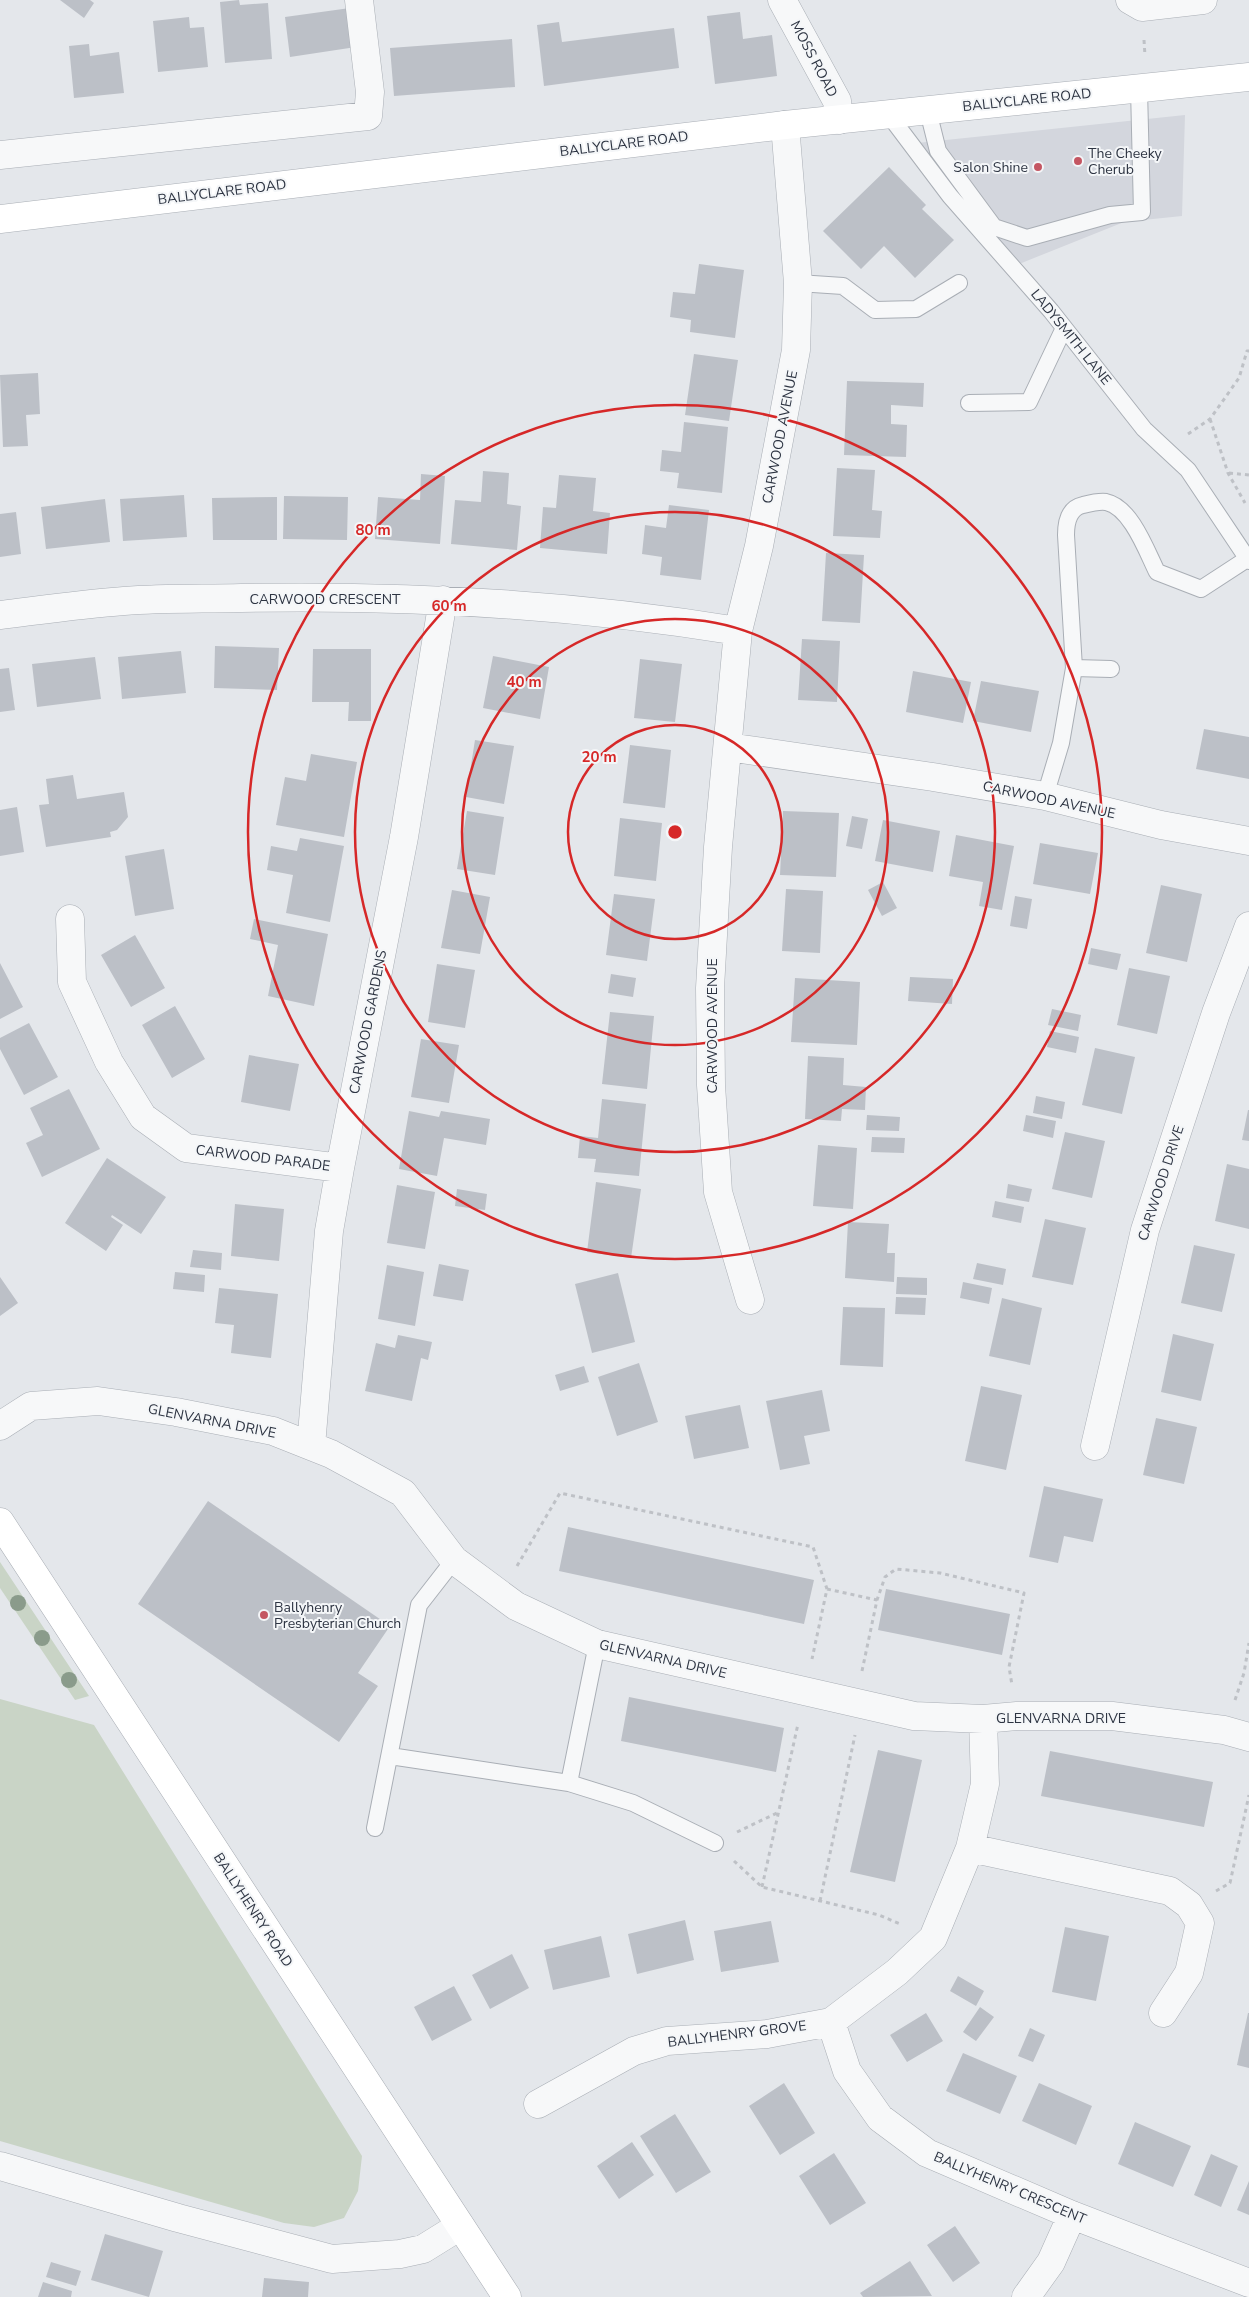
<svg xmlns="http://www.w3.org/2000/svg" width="1249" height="2297" font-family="'Nunito Sans',sans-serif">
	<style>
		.built { fill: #d3d6dd }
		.green { fill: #c9d4c6 }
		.building { fill: #bcc0c7 }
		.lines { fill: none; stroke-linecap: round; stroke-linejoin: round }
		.lane-casing { stroke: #a9aeb5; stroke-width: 18 }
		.street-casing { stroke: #a9aeb5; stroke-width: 29 }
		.secondary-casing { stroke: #a9aeb5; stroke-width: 29 }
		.path { stroke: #bec1c6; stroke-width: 3; stroke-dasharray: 4 4; stroke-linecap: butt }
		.lane { stroke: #f7f8f9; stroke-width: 16 }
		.street { stroke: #f7f8f9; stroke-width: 28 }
		.secondary { stroke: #fff; stroke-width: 28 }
		.tree { fill: #8a9b8b }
		.ring { fill: none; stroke: #d62828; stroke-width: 2.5 }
		.poi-dot { fill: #c45662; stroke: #f4f6f8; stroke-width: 2 }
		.labels { text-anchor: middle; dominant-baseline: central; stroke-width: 4; stroke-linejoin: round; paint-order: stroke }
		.street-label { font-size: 14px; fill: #2d3442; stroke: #f4f6f8 }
		.poi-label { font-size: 14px; fill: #2d3442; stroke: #f4f6f8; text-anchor: start }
		.centre { fill: #d62828; stroke: #f4f6f8; stroke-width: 2.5 }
		.ring-label { font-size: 15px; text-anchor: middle; font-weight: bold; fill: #d62828; stroke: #f4f6f8; stroke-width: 4; stroke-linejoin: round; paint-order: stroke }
	</style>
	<rect width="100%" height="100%" fill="#e4e7eb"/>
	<path class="built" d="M1185,115L1182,216L1124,222L1014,266L917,143Z"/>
	<path class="green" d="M0,1562L89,1696L75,1700L0,1588Z
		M0,1699L94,1725L362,2156L358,2191L344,2218L314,2227L284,2223L0,2141Z"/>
	<path class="building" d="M60,0H90L94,3L84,18Z
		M239,0L240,5L268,3L272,59L225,63L220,2Z
		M350,8L356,47L290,57L285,17Z
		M740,12L743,39L772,35L777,76L715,84L707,16Z
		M189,17L190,28L204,27L208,67L158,72L153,21Z
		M559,22L562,42L674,28L679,68L544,86L537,25Z
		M512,39L515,87L394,96L390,48Z
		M89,44L90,56L119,52L124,93L74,98L69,46Z
		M889,167L926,205L922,209L954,240L915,278L884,246L861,269L823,231Z
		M699,264L744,270L735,338L690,332L691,320L670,317L673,292L695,294Z
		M694,354L738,360L729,421L685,415Z
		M38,373L40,414L26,415L28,446L3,447L0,375Z
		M847,381L924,383L923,407L891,405V424L907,425L906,457L844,455Z
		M684,422L728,427L722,493L677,488L679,473L660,471L662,450L681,452Z
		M837,468L875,470L872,510L882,511L880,538L833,536Z
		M483,471L509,473L507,504L521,506L517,550L451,544L455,500L481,502Z
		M421,474L445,476L440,544L375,539L378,497L420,500Z
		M559,475L596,478L593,511L610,513L607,554L540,548L543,507L556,508Z
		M184,495L187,537L123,541L120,499Z
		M284,496L348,497L347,540L283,539Z
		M277,497V540H213L212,498Z
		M105,499L110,542L46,549L41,507Z
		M669,505L709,510L701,580L660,575L662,557L642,554L645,525L666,528Z
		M16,512L21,554L0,557V514Z
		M826,553L864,555L860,623L822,621Z
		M802,639L840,641L837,702L798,700Z
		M215,646L279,648L277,690L214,688Z
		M313,649H371V721H348L349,702H312Z
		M181,651L186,693L122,699L118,657Z
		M493,656L549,667L540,719L483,708Z
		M95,657L101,699L37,707L32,664Z
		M640,659L682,664L675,722L634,718Z
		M9,668L15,710L0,712V669Z
		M913,671L971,682L963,723L906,712Z
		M981,681L1039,691L1031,732L973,721Z
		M1204,729L1249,737V779L1196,769Z
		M475,740L514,746L504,804L466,797Z
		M630,745L671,750L665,808L623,803Z
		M311,754L357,762L344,837L276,825L285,777L306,781Z
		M73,775L77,799L124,792L128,817L117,830L110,832L111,837L46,847L39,805L49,804L46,779Z
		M17,807L24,852L0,856V810Z
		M467,811L504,817L495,875L457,869Z
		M783,811L839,813L836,877L780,875Z
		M852,816L868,819L862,849L846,846Z
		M620,818L662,823L656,881L614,876Z
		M883,820L940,831L933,872L875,861Z
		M956,835L1014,846L1002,910L979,906L983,882L949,876Z
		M300,838L344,846L330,922L286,913L293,875L267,870L271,846L297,851Z
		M1040,843L1098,853L1090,894L1033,884Z
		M164,849L174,909L135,916L125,856Z
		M883,882L897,908L882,916L868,890Z
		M1161,885L1202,894L1187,962L1146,953Z
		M786,889L823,891L820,953L782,951Z
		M452,890L490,897L480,954L441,948Z
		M614,894L655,899L647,961L606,955Z
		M1015,896L1032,899L1027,929L1010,926Z
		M254,919L328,934L314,1006L268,996L278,945L250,939Z
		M135,935L165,988L131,1007L101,955Z
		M1091,948L1121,954L1117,970L1088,964Z
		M0,963L23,1007L0,1019Z
		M437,964L475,970L465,1028L428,1022Z
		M1129,968L1170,976L1157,1034L1117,1025Z
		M611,974L636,978L633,997L608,993Z
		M910,977L953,979L952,1004L908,1001Z
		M795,978L860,982L857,1045L791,1042Z
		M175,1006L205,1059L172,1078L142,1025Z
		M1052,1009L1081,1015L1078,1031L1048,1025Z
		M610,1012L654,1016L647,1089L602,1084Z
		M29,1023L58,1077L24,1095L0,1049V1038Z
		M1050,1031L1079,1037L1076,1053L1047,1047Z
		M421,1039L459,1045L449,1103L411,1097Z
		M1095,1048L1135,1057L1122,1114L1082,1105Z
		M249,1055L299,1064L290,1111L241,1102Z
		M808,1056L844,1058L843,1085L866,1087L865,1110L842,1109L841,1121L805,1119Z
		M69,1089L100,1149L42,1177L26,1143L43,1135L30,1108Z
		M1036,1096L1065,1102L1062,1119L1033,1113Z
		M602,1099L646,1104L639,1176L594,1172L596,1159L578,1158L580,1136L598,1138Z
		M1248,1110H1249V1141L1242,1140Z
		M409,1111L439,1117L441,1111L490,1119L486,1145L444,1138L437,1176L399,1169Z
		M867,1115L900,1117L899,1131L866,1130Z
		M1026,1115L1056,1121L1053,1138L1023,1131Z
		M1065,1132L1105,1141L1092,1198L1052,1189Z
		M872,1137L905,1138L904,1153L871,1152Z
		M818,1145L857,1148L853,1209L813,1206Z
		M107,1158L166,1197L141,1234L112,1215L111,1217L123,1225L106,1251L65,1223Z
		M1227,1164L1249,1169V1229L1215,1221Z
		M596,1182L641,1189L631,1258L587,1252Z
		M1008,1184L1032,1189L1029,1202L1006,1198Z
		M397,1185L435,1192L425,1249L387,1243Z
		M457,1189L487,1194L485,1210L455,1206Z
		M995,1201L1024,1207L1021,1223L992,1217Z
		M235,1204L284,1209L279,1261L231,1256Z
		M1045,1219L1086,1228L1073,1285L1032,1277Z
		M848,1222L889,1224L887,1253H895L894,1282L845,1278Z
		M1194,1245L1235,1254L1222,1312L1181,1303Z
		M193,1250L222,1253L221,1270L190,1267Z
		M977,1263L1006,1269L1003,1285L973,1279Z
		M439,1264L469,1270L463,1301L433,1296Z
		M387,1265L424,1272L415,1326L378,1319Z
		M175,1272L205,1275L204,1292L173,1289Z
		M618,1273L635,1342L592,1353L575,1284Z
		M0,1277L18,1303L0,1316Z
		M897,1277L927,1278V1295L896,1294Z
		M963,1282L992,1288L989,1304L960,1298Z
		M219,1288L278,1294L271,1358L231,1353L234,1325L215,1323Z
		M896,1297L926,1298L925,1315L895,1314Z
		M1002,1298L1042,1308L1030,1365L989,1356Z
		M843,1307L885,1308L883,1367L840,1365Z
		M1173,1334L1214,1344L1201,1401L1161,1392Z
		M398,1335L432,1342L428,1360L421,1358L412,1401L365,1391L376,1343L395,1348Z
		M639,1363L658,1422L617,1436L598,1377Z
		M584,1366L589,1382L560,1391L555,1375Z
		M981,1386L1022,1395L1006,1470L965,1461Z
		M822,1390L830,1431L804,1436L810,1464L780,1470L766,1401Z
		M740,1405L749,1448L694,1459L685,1416Z
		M1156,1418L1197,1427L1184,1484L1143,1475Z
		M1044,1486L1103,1499L1093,1542L1064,1536L1058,1563L1029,1557Z
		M208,1501L390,1626L358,1673L378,1686L339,1742L138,1604Z
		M568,1527L814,1580L804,1624L559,1571Z
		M886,1589L1010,1614L1002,1655L878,1630Z
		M629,1697L784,1728L776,1772L621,1741Z
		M878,1750L922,1760L895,1882L850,1872Z
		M1050,1751L1213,1782L1204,1827L1041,1796Z
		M685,1920L694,1960L637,1974L628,1934Z
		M771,1921L779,1962L721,1972L714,1931Z
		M1065,1927L1109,1936L1096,2001L1052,1992Z
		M601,1936L610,1977L553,1990L544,1950Z
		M512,1954L529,1988L490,2009L472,1975Z
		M958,1976L984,1991L976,2006L950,1991Z
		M454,1986L472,2020L432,2041L414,2007Z
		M980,2007L994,2017L976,2041L963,2032Z
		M926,2013L943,2041L907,2062L890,2035Z
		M1248,2013H1249V2068L1237,2065Z
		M1030,2028L1045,2035L1033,2062L1018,2056Z
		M963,2053L1017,2076L1000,2114L946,2091Z
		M784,2083L815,2133L780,2155L749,2106Z
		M1039,2083L1092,2106L1076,2145L1022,2121Z
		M675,2114L711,2172L676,2193L640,2136Z
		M1135,2122L1191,2146L1173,2187L1118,2164Z
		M632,2142L654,2175L619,2199L597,2166Z
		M834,2153L866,2203L830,2225L799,2176Z
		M1211,2154L1238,2166L1221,2207L1194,2195Z
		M1249,2181V2215L1237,2210Z
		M955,2226L980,2263L953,2282L927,2245Z
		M105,2234L163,2251L149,2297L91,2280Z
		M910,2261L932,2296L863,2297L860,2293Z
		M51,2262L81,2271L76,2286L46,2277Z
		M264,2278L309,2282L308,2297H262Z
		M43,2282L72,2291L71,2297H38Z"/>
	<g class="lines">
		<defs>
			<path id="lane" d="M928,111L938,151L994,227L1027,238L1110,215L1142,212L1139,89
				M889,115L950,196L1051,311L1144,429L1188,470L1249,561
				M798,283L843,286L875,310L916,309L959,283
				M969,403L1029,402L1064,328
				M1074,668L1111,669
				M1045,796L1061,743L1074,668L1066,535C1066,522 1069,508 1083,505C1091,503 1099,501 1106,502C1131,507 1147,552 1157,572L1201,589L1247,559
				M390,1756L569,1783L633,1803L715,1843
				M569,1783L597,1644
				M375,1828L419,1605L454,1560"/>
			<path id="street" d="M782,0L837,101L839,120
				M1130,0L1142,7L1203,0
				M0,155L368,116L370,92L359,0
				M0,615C41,610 83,604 124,601C163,598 202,599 241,598C407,595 574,604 738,631
				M728,747L933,777L1045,796L1161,825L1249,841
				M70,919L72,982L109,1062L143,1117L186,1148L340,1168
				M750,1300L718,1192L711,1085L710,988L718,847L738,631L759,546L796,350L798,283L785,125
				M0,1426L31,1406L98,1401L176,1412L273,1431L331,1454L403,1493L454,1560L516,1606L597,1644L914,1716L983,1719L1017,1716H1112L1224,1730L1249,1737
				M311,1446L329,1231L340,1168L404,837L443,600
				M1095,1446L1145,1230L1216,1013L1249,926
				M970,1848L1170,1891L1189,1905L1200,1923L1189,1973L1163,2013
				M831,2022L847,2071L880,2118L927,2153L1072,2215L1249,2283
				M538,2104L634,2051L667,2041L767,2034L831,2022L897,1972L933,1938L970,1848L985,1784L983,1719
				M0,2166L178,2218L332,2259L400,2254L423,2249L460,2226
				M1026,2297L1051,2262L1072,2215"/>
			<path id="secondary" d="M0,219L785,125L1249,77
				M0,1522L507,2297"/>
		</defs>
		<use href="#lane" class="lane-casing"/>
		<use href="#street" class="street-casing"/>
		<use href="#secondary" class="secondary-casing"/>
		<path class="path" d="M1144,40L1145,56
			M1210,419L1228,473L1245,503
			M1188,434L1210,419L1239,378L1247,351H1249
			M1229,473L1249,475
			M517,1566L560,1493L813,1547L827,1589L812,1659
			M827,1589L877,1600
			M862,1671L877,1600L885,1577L896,1569L940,1573L1024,1593L1009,1667L1012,1685
			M1235,1700L1244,1673L1249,1643
			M737,1832L779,1812
			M734,1861L762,1887L879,1915L900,1924
			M762,1887L798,1724
			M1216,1891L1230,1883L1249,1795
			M820,1901L855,1735"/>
		<use href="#lane" class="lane"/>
		<use href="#street" class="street"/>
		<use href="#secondary" class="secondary"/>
	</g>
	<g class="tree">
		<circle cx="18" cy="1603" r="8"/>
		<circle cx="42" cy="1638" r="8"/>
		<circle cx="69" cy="1680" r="8"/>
	</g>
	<g class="ring">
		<circle cx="675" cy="832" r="107"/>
		<circle cx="675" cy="832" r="213"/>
		<circle cx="675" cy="832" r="320"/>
		<circle cx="675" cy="832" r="427"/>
	</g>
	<g class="poi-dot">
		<circle cx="1078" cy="161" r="5"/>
		<circle cx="1038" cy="167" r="5"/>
		<circle cx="264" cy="1615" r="5"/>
	</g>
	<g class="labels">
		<g class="street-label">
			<text transform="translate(814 59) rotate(62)">MOSS ROAD</text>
			<text transform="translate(1027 100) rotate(-6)">BALLYCLARE ROAD</text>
			<text transform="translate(624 144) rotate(-7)">BALLYCLARE ROAD</text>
			<text transform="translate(222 192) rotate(-7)">BALLYCLARE ROAD</text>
			<text transform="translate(1071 337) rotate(51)">LADYSMITH LANE</text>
			<text transform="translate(780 437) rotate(-79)">CARWOOD AVENUE</text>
			<text x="325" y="599">CARWOOD CRESCENT</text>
			<text transform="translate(1049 800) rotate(12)">CARWOOD AVENUE</text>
			<text transform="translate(368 1022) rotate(-79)">CARWOOD GARDENS</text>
			<text transform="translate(712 1026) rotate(-90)">CARWOOD AVENUE</text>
			<text transform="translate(263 1158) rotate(7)">CARWOOD PARADE</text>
			<text transform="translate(1161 1183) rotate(-72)">CARWOOD DRIVE</text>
			<text transform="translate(212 1421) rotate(11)">GLENVARNA DRIVE</text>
			<text transform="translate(663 1659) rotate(13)">GLENVARNA DRIVE</text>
			<text x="1061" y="1718">GLENVARNA DRIVE</text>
			<text transform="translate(253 1910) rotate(57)">BALLYHENRY ROAD</text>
			<text transform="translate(737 2034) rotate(-7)">BALLYHENRY GROVE</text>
			<text transform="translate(1010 2188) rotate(23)">BALLYHENRY CRESCENT</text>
		</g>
		<g class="poi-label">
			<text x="1088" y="153">The Cheeky<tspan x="1088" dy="16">Cherub</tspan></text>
			<text x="1028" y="167" text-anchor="end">Salon Shine</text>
			<text x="274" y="1607">Ballyhenry<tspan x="274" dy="16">Presbyterian Church</tspan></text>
		</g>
	</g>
	<circle cx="675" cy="832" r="8" class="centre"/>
	<g class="ring-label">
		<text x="373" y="535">80 m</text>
		<text x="449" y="611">60 m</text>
		<text x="524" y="687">40 m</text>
		<text x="599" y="762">20 m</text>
	</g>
</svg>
